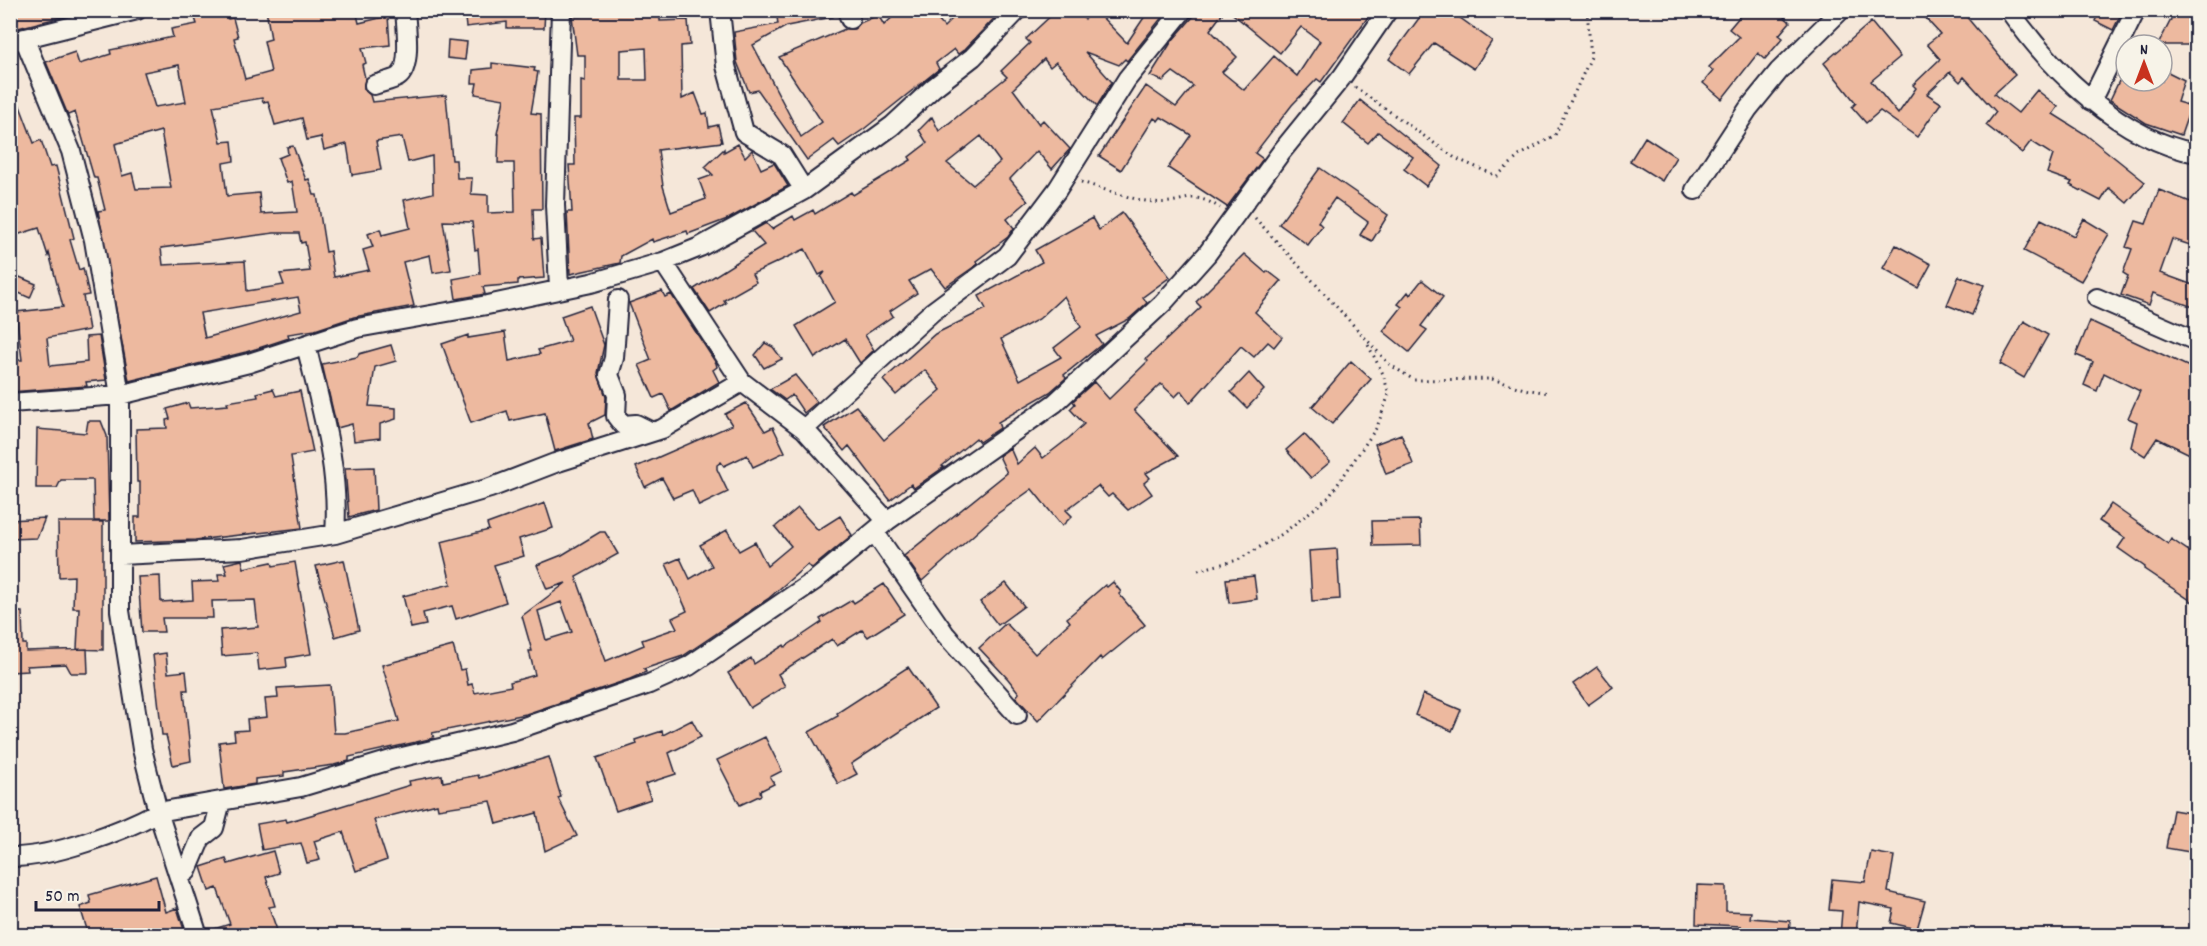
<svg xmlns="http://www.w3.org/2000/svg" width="2207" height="946" font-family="Dekko,sans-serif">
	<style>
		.building { fill: #edb99f; stroke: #22223b; stroke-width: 1.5; fill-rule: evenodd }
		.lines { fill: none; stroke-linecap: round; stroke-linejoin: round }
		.minor-casing { stroke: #22223b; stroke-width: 22 }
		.path { stroke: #22223b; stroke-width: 3; stroke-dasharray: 1.5 4.5; stroke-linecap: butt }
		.minor { stroke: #f7f3e8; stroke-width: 18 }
	</style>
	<rect width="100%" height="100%" fill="#f5e7d9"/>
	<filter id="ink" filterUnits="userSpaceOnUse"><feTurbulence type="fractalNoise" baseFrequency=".0167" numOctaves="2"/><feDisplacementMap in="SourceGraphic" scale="12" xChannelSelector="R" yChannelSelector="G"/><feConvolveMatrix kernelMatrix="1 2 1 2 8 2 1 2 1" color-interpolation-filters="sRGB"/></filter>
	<g filter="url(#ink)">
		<path class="building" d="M10,10H89L10,30Z
			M266,10H356L359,23L388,16L390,45L362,48L366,63L362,65L365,78L364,89L370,95L372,102L446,95L452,160H456L457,178H472L471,194L488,195V213L515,212L514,163H498L499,134H497L504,99L475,94L477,83H472L473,70L492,68V63L535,68L534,71L538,72L531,113L541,114L542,209H533L534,239L541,238L544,278L518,280V284L483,287L485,294L456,299L453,279L480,274L478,249L475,250L472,222L443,221L451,270L433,273L430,255L403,262L414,306L354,317L315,330L288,334L289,338L246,352L129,381L98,211L105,210L97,178H94L75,112L68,115L46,62L75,52L79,64L111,54L110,50L173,37L171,29L197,24L195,18L225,13L228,19L233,18L238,37L234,38L245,79L271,72L264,41L271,39ZM179,65L186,102L155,107L144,72ZM262,98L263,102L268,101L275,125L302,118L307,140L321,137L324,150L347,144L352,175L381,170L376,141L402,137L408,162L432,156L433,193L404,200L410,228L382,235L380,229L368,234L373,247L363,250L369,270L334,277L330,251L326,252L317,195H314L309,179L306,180L293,146L287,147L288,154L278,158L287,183L292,181L297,212L261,214L259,193L227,196L223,163L234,161L232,141L221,142L213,106ZM161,131L171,188L136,189L132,173L122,176L115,144ZM274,233H299L301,243L305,242L310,271L280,274L284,285L247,291L245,261L163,265L161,248ZM298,297L301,311L205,338L200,313Z
			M464,10H545L544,28H507V22L466,27Z
			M582,10H660V21L688,20L690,45L681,46L682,99L695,93L703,114L707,113L709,127L718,125L722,142L658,150L663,186L671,212L706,199L699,180L713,175L705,167L724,149V152L738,144L745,157L752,150L761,169L774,163L788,186L730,218L688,234L687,231L653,242L652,239L621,256L620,263L570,274L567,212H572L569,165H575L574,118H581V80L585,81V55H577L572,16H582ZM646,48L647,80H621V50Z
			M776,10H832L833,17L787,26L753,45L801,137L822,122L779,57L845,29H854L860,23L878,15L884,25L900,10H929L944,27L961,10H1002L965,49L958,54L954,49L936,63L939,69L864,129L839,146L834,140L807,160L758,90L749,92L737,62L734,32L778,24Z
			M1057,10H1071L1085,19L1095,10L1127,43L1149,10L1167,11L1127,61L1125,59L1119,65L1085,52L1112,82L1097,106L1056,62L1050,67L1044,59L1013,89L1039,124L1043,120L1070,149L1052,169L1037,151L1010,179L1028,201L1007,219L1014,228L1008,237L976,261L978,264L945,287L931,269L909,281L917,293L890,311L893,316L865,335L874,350L860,363L845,339L815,358L796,326L835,302L821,277L825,272L819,275L805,249L752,274L756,282L724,300L726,303L710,313L694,289L764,245L752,231L766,223L772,229L793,216L795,220L813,210L815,214L851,192L853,195L911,160L909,157L927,143L919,130L932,117L939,131L1007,77L1001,71L1030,43L1026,39ZM981,136L1000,162L973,185L947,163Z
			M1199,10H1225L1210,30L1237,57L1222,72L1244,90L1274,56L1297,76L1320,41L1301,27L1280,53L1228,10H1373L1321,82L1317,79L1292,105L1255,153L1263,159L1227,207L1168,168L1191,135L1161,117L1158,121L1154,118L1121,170L1099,156L1146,86L1176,107L1193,86L1173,72L1163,81L1150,76L1172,41Z
			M1425,10H1449L1492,41L1474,69L1434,43L1409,74L1389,59Z
			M1745,10H1776L1790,22L1779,35L1783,38L1765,59L1758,53L1722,99L1703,83L1713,71L1709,67L1739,37L1729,29Z
			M1918,10H1959L1965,15L2015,75L1994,94L2018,113L2037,90L2058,107L2053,114L2085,134L2145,182L2127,203L2109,188L2101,201L2070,185L2072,182L2047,173L2053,155L2031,141L2022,153L1986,125L1996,112L1964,77L1960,82L1950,72L1927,94L1941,103L1917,137L1880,111L1866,123L1852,107L1856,103L1824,63L1871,22L1900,57L1871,81L1898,114L1916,88L1913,85L1940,59L1927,44L1940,34Z
			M2100,10H2123L2113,30L2095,21Z
			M2176,10H2182L2196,17V45H2158Z
			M448,40L467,42L465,60L447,58Z
			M2162,69L2184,80L2177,102L2191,106L2181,135L2146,123L2110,100L2119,81H2162Z
			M12,85L34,143L41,140L50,167L56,166L74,238L70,240L79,270L83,268L89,295L83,296L89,330L47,338L50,366L87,362L86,337L99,336L106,380L86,382L87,386L10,392V360H22L16,312L63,307L49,253L48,256L39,228L10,237Z
			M1360,100L1442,166L1426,186L1404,169L1413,157L1378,132L1368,143L1343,123Z
			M1645,137L1676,157L1662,181L1630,161Z
			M1320,168L1388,215L1372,241L1360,235L1368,222L1335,198L1318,222L1322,226L1308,245L1279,224Z
			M2159,190L2196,204V247L2172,239L2160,273L2196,286V308L2153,293L2149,305L2121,295L2128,276L2123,273L2132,249L2126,247L2136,221L2146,224Z
			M1122,213L1170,277L1143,297L1147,303L1129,319L1096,336L1102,344L1064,375L1066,378L1050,392L998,422L1000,428L979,442L976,438L942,466L944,467L914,488L911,484L890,500L849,446L844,451L824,427L856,406L884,440L941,390L925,370L896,395L883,380L935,334L986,309L979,296L1042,262L1035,250L1092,218L1099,230ZM1064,296L1081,327L1054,348L1061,357L1020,380L1001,339L1039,319Z
			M2041,219L2074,236L2084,219L2109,234L2081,281L2024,251Z
			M1896,245L1931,264L1918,288L1883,268Z
			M1244,254L1266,273L1268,271L1281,281L1255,312L1282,337L1274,347L1268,342L1254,357L1241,346L1190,403L1181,391L1175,397L1161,384L1134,410L1178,456L1146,473L1150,478L1144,483L1152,494L1128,510L1112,494L1108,497L1098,486L1066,510L1072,516L1062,526L1032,489L997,514L922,581L904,556L1007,473L999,456L1010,448L1017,464L1035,448L1043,458L1069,438L1084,424L1070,409L1075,404L1073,401L1094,382L1109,399L1148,361L1146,359L1201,307L1196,302Z
			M10,273L36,284L30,298L10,289Z
			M1959,276L1984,285L1972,315L1947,305Z
			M1422,280L1443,297L1421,326L1427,330L1409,352L1383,331L1402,307L1398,304L1408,292L1410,295Z
			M662,291L665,297L671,294L716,363L717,367L713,370L719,382L671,411L663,394L654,398L639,365L651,360L629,303Z
			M590,306L604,345L598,373L606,397L605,415L589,423L593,439L555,451L545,413L510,421L507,411L471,423L442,344L468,335V338L505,332L509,361L540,354L538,350L570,341L561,316Z
			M2024,321L2048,335L2024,378L2000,364Z
			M2090,321L2196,370V457L2157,438L2145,456L2131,447L2137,422L2128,418L2140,391L2104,373L2097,391L2084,385L2093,362L2076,355Z
			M765,343L773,347L782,359L764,368L755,355Z
			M391,345L396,361L375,367L369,406L396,408V419L380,424V438L354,441L352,424L337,428L322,364L357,357L359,354Z
			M1351,361L1371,379L1332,424L1312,407Z
			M1249,373L1264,390L1247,408L1231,392Z
			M795,375L817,402L804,413L792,395L785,400L770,389Z
			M273,389L276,396L300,391L313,452L291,456L302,528L195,540L135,542V517H140V482H137L136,429L167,428L166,420L170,419L167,409L188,403L190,408L228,405L227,402L258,397L257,393Z
			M746,403L765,431L773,427L785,452L753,467L747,455L724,466L721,462L717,465V469L728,492L699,506L692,490L673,498L662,478L645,487L636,467L732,425L725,414Z
			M88,421H101L107,436L109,521H94L93,480H61L57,488H36L37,429L86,433Z
			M1304,434L1330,462L1311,478L1286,450Z
			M1401,434L1413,464L1386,474L1375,444Z
			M374,467L376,510L349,517L345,468Z
			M545,503L553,528L519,539L524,556L494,565L506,602L456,619L452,606L423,613L426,625L411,628L403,596L451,584L441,542L489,530L487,524Z
			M2111,504L2168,544L2171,539L2196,556V604L2144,569L2145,567L2118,548L2125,538L2099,521Z
			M798,508L818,530L840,516L852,535L812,568L807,565L769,598L683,656L644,669L646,672L630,679L526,714L432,733L434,738L349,757V761L334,765L284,772V776L255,779V784L224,789L219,742L235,740L234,731L248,730L247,719L267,717L265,699L278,698L277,688L330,685L334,733H345L399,721L382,665L453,646L460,670L465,669L468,685L472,684L475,693L511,686L510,682L535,675L529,651H532L522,616L566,583L547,589L537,565L562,555L600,532H605L618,554L576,577L606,661L644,645L642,640L677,628L672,618L687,611L666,564L680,558L690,579L712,566L700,545L727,530L739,551L755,542L767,566L791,546L775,527ZM561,602L572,632L546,640L538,611Z
			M45,518L37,538L10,539V520Z
			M1420,520L1421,545L1373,546L1372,521Z
			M58,522H103V650L77,649L79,608H73L74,576L59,577Z
			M1337,549L1340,599L1312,601L1309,551Z
			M242,560L244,568L272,562L273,566L295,562L311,654L286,658L287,667L259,670L257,653L222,656L220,630L258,627L255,600L212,601L213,618H162L164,632H142L138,577L160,576L161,602L193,600L192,582L219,581L218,574H227L224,564Z
			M344,560L359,630L335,637L316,566Z
			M1254,576L1257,599L1229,603L1226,579Z
			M1113,582L1121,592L1119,594L1145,625L1102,660L1100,657L1038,721L1016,697L1019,693L1008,679L979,648L1006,623L1035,654L1070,622L1067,618L1105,585L1107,587Z
			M1006,583L1024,606L998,625L980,602Z
			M884,584L904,614L868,637L862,630L837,646L832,639L778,674L785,686L750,708L728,673L751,658L754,664L784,645L785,647L822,622L820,619L852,600L854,603Z
			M10,612H22L23,644H26V651L87,649L88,673H71L66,664L27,666L28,671L10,672Z
			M166,653L168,673L186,671L188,690H184L191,761L173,765L166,735H162L153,655Z
			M908,667L936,708L851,764L857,774L838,784L809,732L838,716L837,713Z
			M1597,667L1613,687L1588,705L1573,684Z
			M1423,694L1461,710L1452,731L1415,715Z
			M692,720L701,737L669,753L676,774L645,784L651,799L616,811L597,758L637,744L635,740L662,731L663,735Z
			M765,737L782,771L770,777L774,784L760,791L761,795L740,805L717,760Z
			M549,757L561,797L558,798L577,836L545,851L537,813L497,824L491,801L438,809L437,804L374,820L387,860L356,871L343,832L314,841L320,860L307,863L301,843L262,850L257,824L286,819L287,822L328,810L410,785L409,781L442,775L443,782L478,775L479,778Z
			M2173,810L2196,814V853L2166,848Z
			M273,851L279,873L266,877L275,906L269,907L279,936H209L208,931L230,924L217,888L209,891L201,867L226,859L228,864Z
			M1871,852L1894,856L1888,892L1925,901L1917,929L1891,923L1894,909L1859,902L1856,936H1840L1842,911L1829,910L1832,879L1865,882Z
			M156,876L166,912L177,908L186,936H89L80,907L91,903L89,895Z
			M1697,885L1726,886V911L1751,912L1750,918L1790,921L1789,936H1740L1741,926L1696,924Z"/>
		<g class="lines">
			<defs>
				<path id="minor" d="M720,10L726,66L744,132L782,155L804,190
					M847,10L850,19
					M2009,10C2052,71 2120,139 2196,153
					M24,38L71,151L94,240L120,395V611L142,749L158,812L198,936
					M10,42L137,10
					M374,85C382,82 391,81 398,77C412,68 406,25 405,10
					M2091,101L2136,10
					M1695,190L1748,109L1779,71L1841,10
					M663,262L742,382L804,429L887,521
					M559,288L555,205L561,10
					M2097,298L2196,341
					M618,300L614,358L609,375L617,395L616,416L623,425L636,424L650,431
					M306,345C321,408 340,469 335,534
					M10,403L120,395L249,363L357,328L487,305L591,283L663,262L700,247L804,190L892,126L933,88L973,57L1018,10
					M804,429L932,312L1007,256L1057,190L1127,79L1183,10
					M875,533L945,634L1017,715
					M120,555L242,549L335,534L490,488L555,463L662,429L742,382
					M10,857C52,858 121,832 158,812L301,787L394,759L512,731L649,684L689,666L814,581L887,521L1055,403L1163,303L1207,254L1282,151L1342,77L1388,10
					M179,877L187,871L201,838L214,828L221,801"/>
			</defs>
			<use href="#minor" class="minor-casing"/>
			<path class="path" d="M1355,87L1455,158L1497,176L1519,156L1555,135L1591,57L1587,10
				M1081,182C1105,189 1128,199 1153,202C1184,206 1188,187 1220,208
				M1255,218L1389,364L1414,380L1492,379L1524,389L1549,393
				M1198,570L1238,560L1282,534L1329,497L1377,427L1389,394L1383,374L1367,343"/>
			<use href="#minor" class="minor"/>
		</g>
	</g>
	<rect width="2207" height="946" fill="none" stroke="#f7f3e8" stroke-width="36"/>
	<rect x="18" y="18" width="2171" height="910" fill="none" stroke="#22223b" stroke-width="2" filter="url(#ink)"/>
	<g transform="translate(2144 63)"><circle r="28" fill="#f7f3e8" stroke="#a29fa3" stroke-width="1.5"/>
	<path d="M0-4.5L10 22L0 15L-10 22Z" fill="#c8321e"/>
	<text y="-9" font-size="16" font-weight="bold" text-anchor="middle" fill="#22223b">N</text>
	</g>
	<path d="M36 901v9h123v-9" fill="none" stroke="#22223b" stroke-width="3"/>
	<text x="45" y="901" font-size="18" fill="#22223b" stroke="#f7f3e8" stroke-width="4.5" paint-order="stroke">50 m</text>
</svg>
